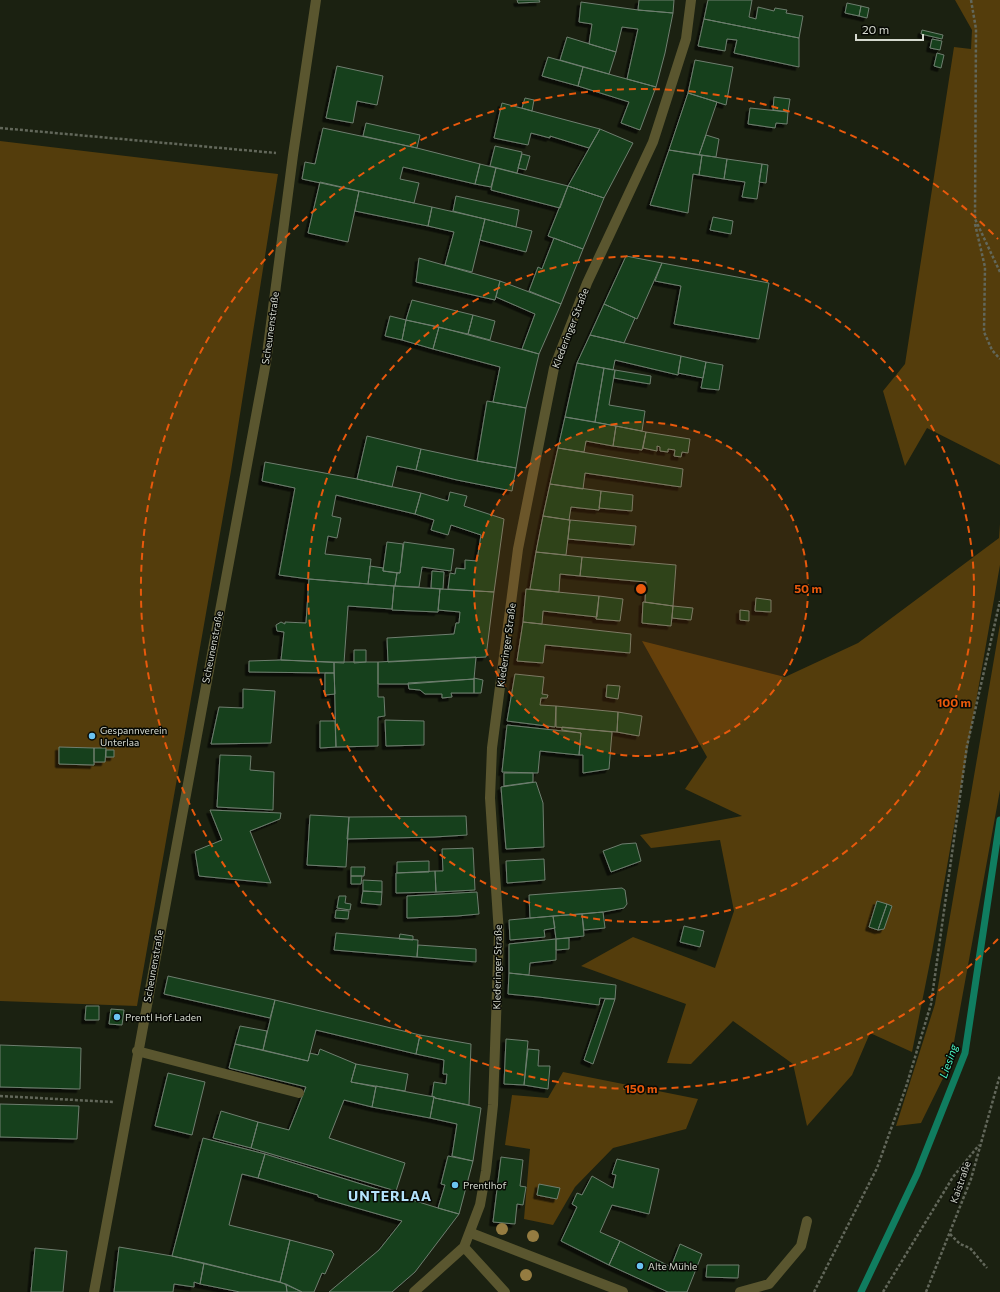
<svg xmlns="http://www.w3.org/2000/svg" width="1000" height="1292" font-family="Commissioner,sans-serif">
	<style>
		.green { fill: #543d0c }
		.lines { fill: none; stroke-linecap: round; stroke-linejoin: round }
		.stream { stroke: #107d60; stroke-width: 7 }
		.building { fill: #16401c; stroke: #6e7e6f; filter: url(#shadow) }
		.path { stroke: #62675a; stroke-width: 2.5; stroke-dasharray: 3 2; stroke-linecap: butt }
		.minor { stroke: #5a562f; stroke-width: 10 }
		.tree { fill: #957c41 }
		.ring { fill: none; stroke: #e8590c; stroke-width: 2; stroke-dasharray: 7 5 }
		.poi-dot { fill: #6bc3f2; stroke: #070904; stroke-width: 1.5 }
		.labels { text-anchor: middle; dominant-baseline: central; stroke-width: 3; stroke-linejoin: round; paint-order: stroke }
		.street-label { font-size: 10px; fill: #d5d9cf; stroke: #070904 }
		.poi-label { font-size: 10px; fill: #d5d9cf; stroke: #070904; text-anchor: start }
		.water-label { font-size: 11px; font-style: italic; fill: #4bf7c4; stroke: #070904 }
		.district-label { font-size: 14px; font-weight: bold; letter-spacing: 1px; fill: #b4e2fc; stroke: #070904 }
		.centre { fill: #e8590c; stroke: #070904; stroke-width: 2 }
		.ring-label { font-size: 12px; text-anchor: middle; font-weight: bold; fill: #e8590c; stroke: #070904; stroke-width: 3; stroke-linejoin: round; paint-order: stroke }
	</style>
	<defs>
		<filter id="shadow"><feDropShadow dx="-3.5" dy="3.5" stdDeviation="0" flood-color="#0009"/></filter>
	</defs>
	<rect width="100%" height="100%" fill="#1b2111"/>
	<path class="green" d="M955,0H1000V465L927,428L905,466L883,391L905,364L954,47L971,49L972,30Z
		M0,141L278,174L231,471L137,1006L0,1001Z
		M1000,524V565L932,952L912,1052L870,1033L852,1075L807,1126L793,1064L733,1021L691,1064L667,1063L686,1004L581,966L633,937L715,968L734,911L720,840L651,848L640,835L742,816L685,789L707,757L642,641L785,677L858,643L999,538Z
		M1000,624V790L950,1064L921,1123L896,1126L935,1004Z
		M563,1072L698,1099L686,1129L613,1148L575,1187L553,1225L524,1219L530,1149L505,1145L512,1095L548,1098Z"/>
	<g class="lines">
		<path class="stream" d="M861,1292L917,1174L965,1053L1000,820"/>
	</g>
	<path class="building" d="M517,0H539L540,2L518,3Z
		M639,0H674L673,13L638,10Z
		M708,0H752L749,17L756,19L758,7L774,11L775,8L787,10L786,13L803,16L799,38L704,19Z
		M581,2L638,10L673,13L665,53L656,87L627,79L638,29L622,27L616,52L589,44L592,24L579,22Z
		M847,3L861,6L859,16L845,13Z
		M861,6L869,8L867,18L859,16Z
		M704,19L799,38V67L734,53L737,40L727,39L725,51L698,46Z
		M922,30L943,35L942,39L921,34Z
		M567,37L616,52L609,74L560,60Z
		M932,39L942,41L940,50L930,48Z
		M937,53L944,55L941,68L934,66Z
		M548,57L583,67L578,86L542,76Z
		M695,60L733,67L726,105L688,93Z
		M337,66L383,76L377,105L357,101L353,123L326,118Z
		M583,67L656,87L640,130L621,123L629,102L578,86Z
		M688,93L717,102L699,155L669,150Z
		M774,97L790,99L788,112L773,110Z
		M525,98L534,100L532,111L522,108Z
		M502,103L532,111L600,129L589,148L550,136V138L531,133L528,145L494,138Z
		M750,108L788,112L787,124L776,123L775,128L748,124Z
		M366,123L420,135L417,148L363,136Z
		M323,128L417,148L480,164L475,184L403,167L400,179L419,183L414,203L302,179L305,162L315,164Z
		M600,129L633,143L604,198L568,186Z
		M706,135L719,139L716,157L699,155Z
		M495,146L522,152L517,173L490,166Z
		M669,150L702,155L699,175L693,174L688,213L650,205Z
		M522,154L530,156L526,170L518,168Z
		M702,155L727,159L724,179L699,175Z
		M727,159L762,164L757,199L742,197L745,182L724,179Z
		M480,164L496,168L491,187L475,184Z
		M762,164L768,165L766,183L759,182Z
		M496,168L568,186L560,208L491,190Z
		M320,182L359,191L348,242L308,233Z
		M568,186L604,198L583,249L548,236Z
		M359,191L432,207L428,226L355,211Z
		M456,196L519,210L516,227L453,211Z
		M432,207L485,219L472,272L445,265L454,232L428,226Z
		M713,217L733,221L731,234L710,230Z
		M485,219L532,231L526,252L480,240Z
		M554,238L583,249L561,304L529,291L538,267L542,269Z
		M626,256L662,263L637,319L604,304Z
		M419,258L500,281L495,300L416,282Z
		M662,263L769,283L759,339L674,324L681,286L655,281Z
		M500,281L561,304L539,354L522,349L535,314L496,297Z
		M412,300L473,315L468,334L406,320Z
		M604,304L635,318L624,343L590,335Z
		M473,315L495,321L490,340L468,334Z
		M390,316L406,320L402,340L385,336Z
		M406,320L439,327L433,349L402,340Z
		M439,327L539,354L526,408L493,402L500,367L433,349Z
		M590,335L681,356L678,375L615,360L613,370L577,363Z
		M681,356L706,362L703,378L678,373Z
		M706,362L723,365L719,390L701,388Z
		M577,363L604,368L595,422L565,417Z
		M604,368L615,370L609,405L645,411L642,431L595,422Z
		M615,370L651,376L650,384L614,378Z
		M487,401L526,408L516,468L477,461Z
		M565,417L616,426L613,446L586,441L584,452L558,448Z
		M616,426L646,432L642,450L613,446Z
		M646,432L690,439L688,453L682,452L681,457L674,456L675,450L668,449V452L660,451V447L657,446V451L643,448Z
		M367,436L421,449L416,470L397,466L392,487L357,479Z
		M558,448L683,469L681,487L585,473L583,489L550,484Z
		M421,449L477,461L516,468L512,491L457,480L416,470Z
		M265,462L357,479L421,493L415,514L336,495L332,516L341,518L337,538L328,536L325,554L371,559L368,584L309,579L279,575L295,488L262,481Z
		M550,484L601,491L599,510L571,507L569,520L543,516Z
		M601,491L633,495L632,511L599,508Z
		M450,492L467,496L464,506L504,519L494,592L448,589L450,573L455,574L456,568L465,569V560L477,561L481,535L451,525L448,535L431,530L434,520L415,514L421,493L448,501Z
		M543,516L570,520L566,555L536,552Z
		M570,520L636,526L634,545L568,539Z
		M387,542L403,544L400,573L383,571Z
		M404,542L454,549L451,571L422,567L419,587L395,586L397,573H400Z
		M536,552L582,557L580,576L560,574L559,592L530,589Z
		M582,557L676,565L673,606L645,602L646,582L580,576Z
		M370,566L383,568V571L397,573L395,586L368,584Z
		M432,571L444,572L443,589L431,588Z
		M309,579L394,586L392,609L348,606L344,663L281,660L284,632L277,631L276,625L281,622L285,624V622L306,623Z
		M394,586L440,589L438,612L392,610Z
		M440,589L494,592L486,657L388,662L387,638L454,634L456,623H459L460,612L438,610Z
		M526,589L599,596L597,617L543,611L542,624L523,622Z
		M599,596L623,599L620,621L596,619Z
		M756,598L771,600V612L755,611Z
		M643,602L673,606L671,626L642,623Z
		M673,606L693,608L691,620L672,618Z
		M740,610L749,611V621L740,620Z
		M523,622L631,634L630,653L545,645L543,663L517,661Z
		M354,650H366V662L354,663Z
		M476,657L474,679L408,684H378V662Z
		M281,660L334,662V673L249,672V661Z
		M334,662H378V697H384L385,716L378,717V746L336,747Z
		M325,673H334L335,694L325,695Z
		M515,674L544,677L542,694L548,695L547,698H541L540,705L556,706L555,727L507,721Z
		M474,678L483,680L481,693H474Z
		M474,679V693H451L452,697L442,698V694H425L420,690L409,689L408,683Z
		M607,685L620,686L618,699L606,697Z
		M243,689L275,691L271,743L211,744L219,707L243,708Z
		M556,706L618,712L617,732L556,727Z
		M618,712L642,716L639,736L617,732Z
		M385,720L424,721V745L386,746Z
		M320,721H335L336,747L320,748Z
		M507,725L581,733L579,755L540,751L538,773L502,772Z
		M562,727L612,732L609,769L583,773V755H579L581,733L562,730Z
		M59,747L94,748V765L59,764Z
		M94,748H106L105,762H94Z
		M106,750H114V757H106Z
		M220,755L251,756L250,770L274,772L273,810L217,807Z
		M504,773H533V782L504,786Z
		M536,782L543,803L544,847L506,849L501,787Z
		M210,810L281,813L280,819L250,831L271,883L199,876L195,851L222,840Z
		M310,815L349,817L346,867L307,865Z
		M466,816L467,835L434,837L347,839L349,817Z
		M636,843L641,861L611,872L603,851L622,844Z
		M473,848L475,890L436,892L435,871H443L442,849Z
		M544,859L545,880L507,883L506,861Z
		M429,861V872L397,873V862Z
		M351,867H365L364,876H351Z
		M435,871L436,892L396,893V873Z
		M351,876H362L361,884H351Z
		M363,880L382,881V892L363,891Z
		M622,888L625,890L627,904L624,908L603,912L530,918L529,895Z
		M363,891L382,892L381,905L361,903Z
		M477,892L479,914L457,916L407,918V896Z
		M339,896H346L345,903L351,904L350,910L337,908Z
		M877,901L887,904L878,930L869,927Z
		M887,904L892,906L884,929L878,930Z
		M336,910L349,911L348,919L335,918Z
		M603,912L605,928L584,930L582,914Z
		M582,914L584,936L556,939L553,916Z
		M553,916L555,928L544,930L545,937L510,940L509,920Z
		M684,926L704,931L700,947L680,942Z
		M336,933L418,940L417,957L334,950Z
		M400,934L413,936V940L399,939Z
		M569,938V949L556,950V939Z
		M556,939V960L530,963L529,975L509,973V944Z
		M418,945L476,949V962L417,957Z
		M509,973L616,985L615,999L600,998L599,1005L539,997L508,994Z
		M168,976L275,1000L270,1018L164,994Z
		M605,999H615L593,1064L584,1060Z
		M275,1000L420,1035L416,1054L316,1030L308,1061L263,1050Z
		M86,1006H99V1020H85Z
		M111,1009L124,1010L122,1025L109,1024Z
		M240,1026L267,1031L263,1050L235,1044Z
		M420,1035L471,1044L469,1105L435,1098V1097L432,1096L434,1082L446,1084L447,1074H443L444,1060L416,1054Z
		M506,1039L528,1041L524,1085L504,1084Z
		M235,1044L308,1061L310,1053L318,1055L320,1049L356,1064L351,1082L376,1087L372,1107L344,1100L329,1138L405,1163L396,1191L251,1148L258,1122L289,1130L306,1087L229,1068Z
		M0,1045L81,1048L80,1089L0,1087Z
		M528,1049L539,1050L538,1066H550L548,1089L524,1085Z
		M356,1064L408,1074L405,1091L351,1082Z
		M168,1073L205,1082L192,1135L155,1126Z
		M376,1086L434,1097L430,1118L372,1107Z
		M434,1097L435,1098L481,1108L473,1161L452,1156L457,1124L430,1118Z
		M0,1104L79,1106L77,1139L0,1137Z
		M221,1111L258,1122L251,1148L213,1138Z
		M203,1138L265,1154L258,1178L242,1174L229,1225L290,1240L280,1282L172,1256Z
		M265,1154L438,1208L459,1214L415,1272L392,1292H329L379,1250L402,1221L318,1197V1195L258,1178Z
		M448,1156L473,1161L459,1214L438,1208L445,1185L441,1184Z
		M501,1157L523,1160L520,1186L526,1187L523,1205L517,1204L515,1224L493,1222Z
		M617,1159L659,1169L649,1214L612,1205L600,1232L620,1241L609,1265L561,1241L577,1207L572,1204L577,1193L582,1195L592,1176L613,1188L616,1175L612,1174Z
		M539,1184L560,1188L557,1199L537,1195Z
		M290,1240L332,1251V1252L334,1254L325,1274L322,1273L314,1292H302L280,1282Z
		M620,1241L671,1267L680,1244L702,1254L687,1292H668L609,1265Z
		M119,1247L172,1256L204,1263L200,1284L194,1282V1287L174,1284L173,1292H114Z
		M35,1248L67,1251L63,1292H31Z
		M204,1263L286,1284L287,1292H240L200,1284Z
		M707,1265H739L738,1278L706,1277Z
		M286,1284L302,1292H287Z"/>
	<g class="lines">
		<path class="path" d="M971,0L976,29L975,219L1000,272
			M0,128L276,153
			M975,224L985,267L984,332L992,350L1000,359
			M0,1096L113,1102
			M950,1234L960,1244L970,1248L987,1268
			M814,1292L877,1168L906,1087L931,1004L967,746L1000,601
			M883,1292L953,1177L979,1145
			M926,1292L971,1179L1000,1075"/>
		<path class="minor" d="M137,1051L299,1093
			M471,1233L623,1292
			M464,1247L505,1292
			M94,1292L266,362L293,155L316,0
			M414,1292L464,1247L480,1205L486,1171L493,1105L499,934L490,798L492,748L518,549L554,368L587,283L653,142L686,39L691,0
			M740,1292L769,1284L801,1246L807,1221"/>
	</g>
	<g class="tree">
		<circle cx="502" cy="1229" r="6"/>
		<circle cx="533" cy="1236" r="6"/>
		<circle cx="526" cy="1275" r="6"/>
	</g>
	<circle cx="641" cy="589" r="167" fill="#e8590c" fill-opacity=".12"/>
	<g class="ring">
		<circle cx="641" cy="589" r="167"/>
		<circle cx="641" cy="589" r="333"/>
		<path d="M998 939A500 500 0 1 1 998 239"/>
	</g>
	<g class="poi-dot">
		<circle cx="92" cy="736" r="4"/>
		<circle cx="117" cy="1017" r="4"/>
		<circle cx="455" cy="1185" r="4"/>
		<circle cx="640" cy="1266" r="4"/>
	</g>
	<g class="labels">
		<g class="street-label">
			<text transform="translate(270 328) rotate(-82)">Scheunenstraße</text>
			<text transform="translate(570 328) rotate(-69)">Klederinger Straße</text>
			<text transform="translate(506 645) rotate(-82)">Klederinger Straße</text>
			<text transform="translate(212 647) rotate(-79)">Scheunenstraße</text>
			<text transform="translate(153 966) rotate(-80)">Scheunenstraße</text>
			<text transform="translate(497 967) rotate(-89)">Klederinger Straße</text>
			<text transform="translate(960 1182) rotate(-71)">Kaistraße</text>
		</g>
		<g class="poi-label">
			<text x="100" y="730">Gespannverein<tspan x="100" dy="12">Unterlaa</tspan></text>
			<text x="125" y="1017">Prentl Hof Laden</text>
			<text x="463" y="1185">Prentlhof</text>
			<text x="648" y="1266">Alte Mühle</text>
		</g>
		<g class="water-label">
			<text transform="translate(948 1061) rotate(-71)">Liesing</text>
		</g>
		<g class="district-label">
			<text x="390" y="1195">UNTERLAA</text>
		</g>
	</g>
	<circle cx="641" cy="589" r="6" class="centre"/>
	<g class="ring-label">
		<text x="808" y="593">50 m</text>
		<text x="954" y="707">100 m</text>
		<text x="641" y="1093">150 m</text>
	</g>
	<path d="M856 34v6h67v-6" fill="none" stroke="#d5d9cf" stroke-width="2"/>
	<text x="862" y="34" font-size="12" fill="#d5d9cf" stroke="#070904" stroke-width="3" paint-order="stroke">20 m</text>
</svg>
